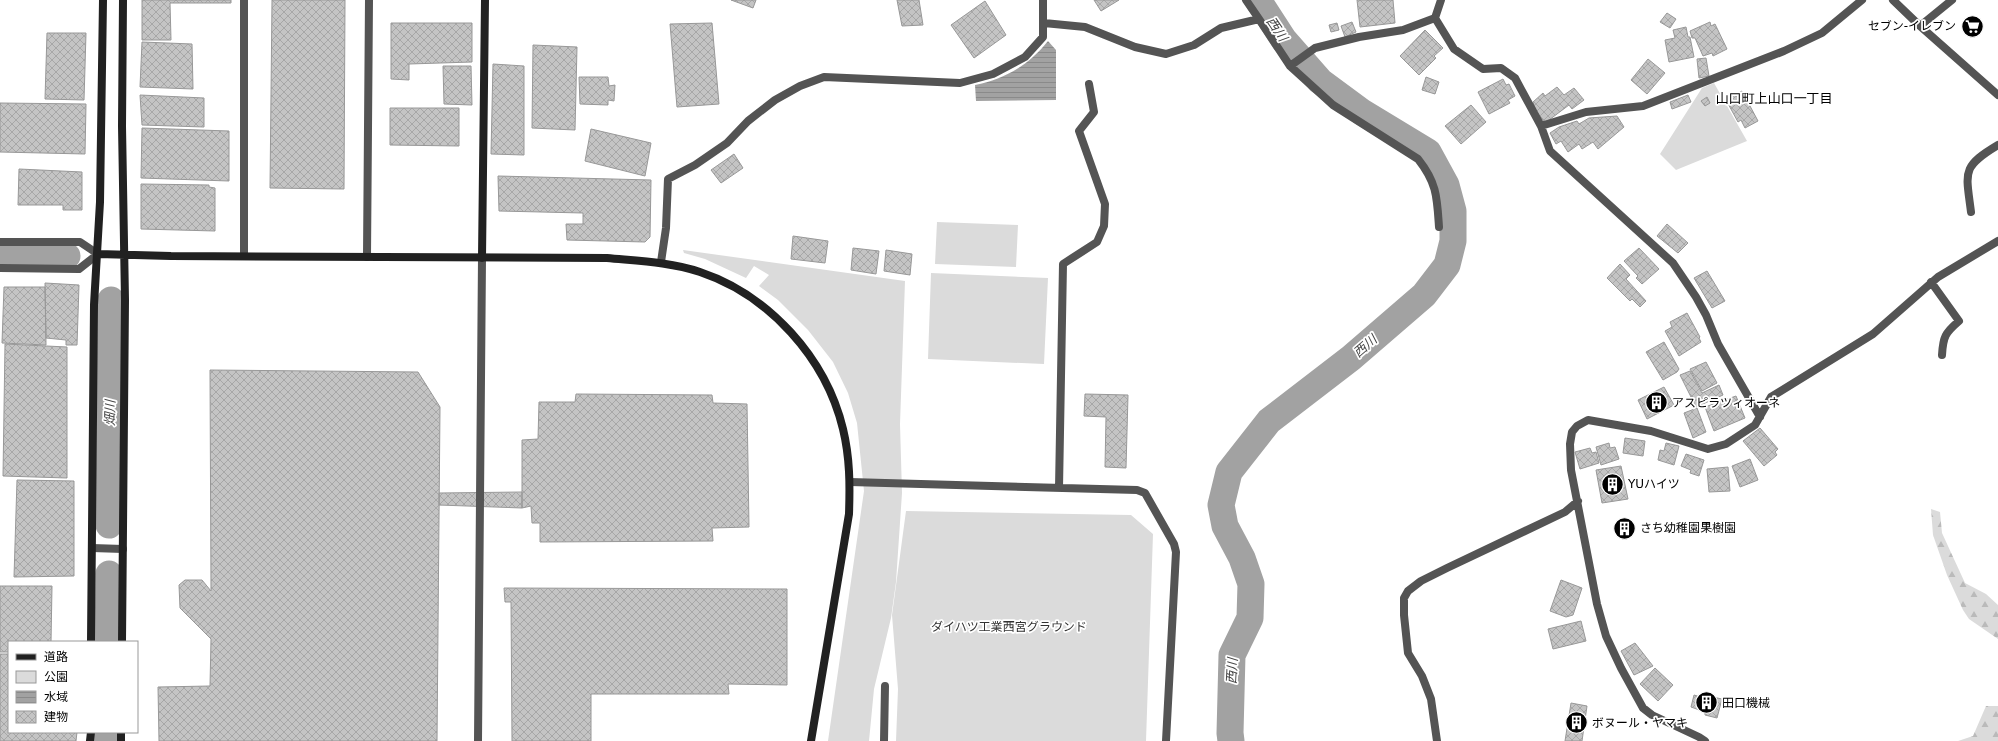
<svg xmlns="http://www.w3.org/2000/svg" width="1998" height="741" font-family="'DejaVu Sans','Noto Sans JP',sans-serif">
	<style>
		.green { fill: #dbdbdb }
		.forest { fill: url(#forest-firs) }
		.water { fill: url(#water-rules) }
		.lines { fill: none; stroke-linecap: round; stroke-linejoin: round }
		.river { stroke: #a2a2a2; stroke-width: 27 }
		.building { fill: url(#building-cross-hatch); stroke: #989898 }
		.lane { stroke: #545454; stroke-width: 8 }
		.street { stroke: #545454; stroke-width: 8 }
		.secondary { stroke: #212121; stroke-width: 8 }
		.labels { text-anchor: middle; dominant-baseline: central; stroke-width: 3.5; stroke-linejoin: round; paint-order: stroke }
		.poi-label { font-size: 12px; fill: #000; stroke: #fff; text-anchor: start }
		.park-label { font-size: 12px; fill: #323232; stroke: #fff }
		.water-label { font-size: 13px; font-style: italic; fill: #434343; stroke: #fff }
		.neighbourhood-label { font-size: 13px; fill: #000; stroke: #fff }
	</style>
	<defs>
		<pattern id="forest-firs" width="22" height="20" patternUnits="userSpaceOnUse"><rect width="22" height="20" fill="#dbdbdb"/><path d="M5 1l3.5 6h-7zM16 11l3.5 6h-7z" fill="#bababa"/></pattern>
		<pattern id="water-rules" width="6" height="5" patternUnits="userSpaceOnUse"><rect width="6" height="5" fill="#a2a2a2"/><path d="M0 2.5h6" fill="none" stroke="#8a8a8a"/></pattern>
		<pattern id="building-cross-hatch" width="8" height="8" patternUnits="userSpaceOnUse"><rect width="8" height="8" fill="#c4c4c4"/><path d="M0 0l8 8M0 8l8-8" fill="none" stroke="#a7a7a7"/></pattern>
	</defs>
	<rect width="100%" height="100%" fill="#fff"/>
	<path class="green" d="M1714,83L1747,141L1676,170L1660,154L1702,88Z
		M937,222L1018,225L1016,267L935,264Z
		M683,250L905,281L900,424L902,493L896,582L891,618L874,689L869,741H828L864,491L857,423L848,393L833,362L808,330L778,300L759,286L769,275L754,266L746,278L705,259L684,253Z
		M931,273L1048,278L1044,364L928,359Z
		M906,511L1131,515L1153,534L1146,741H896L898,689L892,615Z"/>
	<path class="forest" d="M1931,509L1940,512L1942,533L1965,583L1986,594L1998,605V639L1969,619L1963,610L1947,575L1933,535Z
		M1986,706H1998V741H1958L1973,736Z"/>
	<path class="water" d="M1048,41L1056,50V100L976,101L975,85C1005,79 1029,65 1048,41Z"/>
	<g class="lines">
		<path class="river" d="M0,256H67
			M109,525L111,300
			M108,642L109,574
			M107,741V732
			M1231,741L1230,733L1232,655L1250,618L1251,584L1242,558L1225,526L1221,505L1229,472L1269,421L1351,358L1424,295L1447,265L1453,241V211L1446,185L1428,152L1362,112L1320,81L1284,40L1258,0"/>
	</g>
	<path class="building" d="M142,0H231V3H170L171,40H142Z
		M272,0H345L344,189L270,188Z
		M731,0H756L753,8Z
		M897,0H919L923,25L902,26Z
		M1094,0H1119L1101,11Z
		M1357,0H1393L1395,23L1360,27Z
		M985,1L1006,35L974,58L951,25Z
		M1667,13L1676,19L1670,28L1660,22Z
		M1352,22L1356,32L1345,37L1341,26Z
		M1710,22L1711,26L1715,24L1727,49L1713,56L1712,53L1703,56L1695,38H1692L1690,31Z
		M391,23H472V62L409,64V80L391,79Z
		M712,23L719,104L677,107L670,24Z
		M1337,23L1339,30L1331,32L1329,25Z
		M1686,27L1688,37H1690L1694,57L1669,62L1665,40L1675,38L1673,30Z
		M1425,30L1443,48L1434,56L1436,58L1419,75L1400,56Z
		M47,33H86L84,100L45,99Z
		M142,42L192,44L193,89L140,87Z
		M533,45L577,47L575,130L532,128Z
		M1706,58L1709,76L1699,78L1697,59Z
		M1648,59L1665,73L1647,94L1631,80Z
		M493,64L524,66V155L491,154Z
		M443,66H471L472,105L444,104Z
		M579,77H608L609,86L615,85L614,101L608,100V105L580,104Z
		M1426,77L1439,82L1435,94L1422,90Z
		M1503,79L1506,85L1509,84L1515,96L1508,100L1510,103L1489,114L1478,92Z
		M1557,87L1564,95L1574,88L1584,100L1572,109L1569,105L1545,123L1536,111L1533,102L1543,93L1545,96Z
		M1742,91L1758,121L1745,128L1741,120L1738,122L1726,100Z
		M140,95L204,98V127L142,125Z
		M1688,95L1691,102L1672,109L1670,102Z
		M1707,97L1710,103L1705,106L1701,101Z
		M0,103L86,104L85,154L0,152Z
		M1471,105L1486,122L1461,144L1445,126Z
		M390,108H459V146L390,145Z
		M1617,116L1624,127L1598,149L1593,142L1582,149L1579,144L1568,152L1561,141L1556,144L1550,133L1559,127L1577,121L1579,124L1589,118Z
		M142,128L229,131V181L141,178Z
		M591,129L651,143L645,176L585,161Z
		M734,154L743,168L721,183L711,170Z
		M19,169L82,172V210H63V205H18Z
		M498,176L651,180L650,237L645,242L567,240L566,224H583V213L499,211Z
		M141,184L209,185V187L215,188V231L141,229Z
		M1667,224L1688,243L1678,253L1657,236Z
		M793,236L828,241L825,263L791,259Z
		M853,248L879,251L876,274L851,270Z
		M1639,248L1659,269L1642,284L1636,278L1638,276L1624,261Z
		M886,250L912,254L910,275L884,271Z
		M1620,264L1630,275L1626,279L1646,301L1640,307L1632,299L1630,301L1607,278Z
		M1707,271L1725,301L1712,308L1694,278Z
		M45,283L79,285L77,345H66V340L46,338Z
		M4,287H45L46,345L2,343Z
		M1687,313L1700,337L1699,338L1701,342L1679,356L1665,331L1672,327L1670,322Z
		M1664,342L1679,369L1677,372L1663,380L1646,352Z
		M5,344L67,347V478L3,476Z
		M1706,362L1717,383L1702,391L1690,369Z
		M210,370L418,372L440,407L437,741H159L158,687L210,686L211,639L180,608L179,585L185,580H202L211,591Z
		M1690,371L1702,393L1719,385L1723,395L1696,407L1680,375Z
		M1664,387L1674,405L1647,419L1638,400Z
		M576,394L712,395L713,403L747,404L749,527L712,528L713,541L540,542V523H532L531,506L522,508V440L538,439L539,402H575Z
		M1085,394L1128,395L1126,468L1105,467L1106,417L1084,416Z
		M1736,396L1745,418L1714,431L1705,407Z
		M1697,408L1706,432L1693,438L1684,413Z
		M1760,428L1778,449L1775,452L1777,455L1764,466L1743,441Z
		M1625,438L1645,441L1643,456L1623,453Z
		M1609,443L1610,448L1615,447L1619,459L1601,465L1596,447Z
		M1666,443L1679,446L1674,465L1658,460L1660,450L1664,451Z
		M1590,448L1592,453L1596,452L1599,463L1580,469L1575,452Z
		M1686,454L1704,460L1699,476L1690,473L1691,470L1681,466Z
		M1750,459L1758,480L1740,487L1732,466Z
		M1621,466L1628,499L1602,503L1596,470Z
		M1728,467L1730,491L1709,492L1707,469Z
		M17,480L74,481V576L14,577Z
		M522,492V508L439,505V493Z
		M1618,523L1632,527L1630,534L1617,530Z
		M1561,580L1582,588L1573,615L1566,617L1550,611Z
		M0,586H52L51,642H9V652H0Z
		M504,588L787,589V685L728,684L729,694H591V741H512L511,602H505Z
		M1581,621L1586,641L1553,649L1548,629Z
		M1635,643L1653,666L1634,675L1621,651Z
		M0,654H9V732H77L76,741H0Z
		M1655,668L1673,685L1658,701L1640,684Z
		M1694,695L1707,699L1708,696L1722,699L1717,718L1705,715V712L1691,707Z
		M1571,703L1587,706L1582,741H1565Z"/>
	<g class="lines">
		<path class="lane" d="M850,482L1137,490L1145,493L1174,544L1176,552L1166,741
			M1059,488L1063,264L1097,242L1104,226L1105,204L1079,131L1094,112L1089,84
			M884,741L885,686"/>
		<path class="street" d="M1246,0L1259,19
			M1893,0L1920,26L1998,95
			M1435,18L1454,49L1483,69L1501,68L1515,78L1541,126L1550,151L1673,263L1696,297L1706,315L1718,344L1760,417
			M1044,23L1085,27L1135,47L1166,54L1194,45L1221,28L1259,19L1290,66L1333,105L1418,159C1437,183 1437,197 1439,227
			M1920,26L1952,0
			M1290,66L1315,48L1359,37L1403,30L1435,18L1441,0
			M1541,126L1586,112L1643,106L1784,51L1822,33L1862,0
			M1971,212C1966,172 1961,167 1998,145
			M0,242H80L98,254L79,269L0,268
			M244,255V0
			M367,257L369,0
			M661,262L666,228L668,179L695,165L727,143L748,121L775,100L800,86L824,77L960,83L993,74L1025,57L1043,37V0
			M1931,282L1959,321C1945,333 1943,337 1942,355
			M92,548L123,549
			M478,741L482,258
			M1437,741L1431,699L1422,676L1408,653L1404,615V598L1408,591L1421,581L1447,568L1565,512L1578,501
			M1705,741L1699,737L1652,715L1643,708L1621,668L1606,636L1597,604L1571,470L1570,444L1572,432L1577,426L1588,420L1651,431L1708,449L1726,444L1755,425L1771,397L1873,334L1938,277L1998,241"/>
		<path class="secondary" d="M98,254L171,256L607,258C638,261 670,262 700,272C769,295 826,358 843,429C850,458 850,485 849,514L811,741
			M482,258L485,0
			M91,642L94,305L100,202L103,0
			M122,642L125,300L122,126L123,0
			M90,741L91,732
			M121,741V732"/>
	</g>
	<defs>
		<symbol id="supermarket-disc" viewBox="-11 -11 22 22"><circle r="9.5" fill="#000" stroke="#fff"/><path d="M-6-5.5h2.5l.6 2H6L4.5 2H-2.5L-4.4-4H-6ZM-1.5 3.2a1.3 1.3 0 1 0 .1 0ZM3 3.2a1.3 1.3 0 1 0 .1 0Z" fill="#fff"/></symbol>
		<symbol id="building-disc" viewBox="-11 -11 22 22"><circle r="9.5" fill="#000" stroke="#fff"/><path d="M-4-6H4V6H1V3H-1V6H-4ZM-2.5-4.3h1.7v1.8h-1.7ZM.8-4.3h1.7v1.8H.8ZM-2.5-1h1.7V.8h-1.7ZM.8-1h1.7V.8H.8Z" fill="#fff"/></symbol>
	</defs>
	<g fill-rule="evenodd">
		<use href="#supermarket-disc" x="1960" y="14" width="25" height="25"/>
		<use href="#building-disc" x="1644" y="390" width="25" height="25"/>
		<use href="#building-disc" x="1600" y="472" width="25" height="25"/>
		<use href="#building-disc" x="1612" y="516" width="25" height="25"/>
		<use href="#building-disc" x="1694" y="690" width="25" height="25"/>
		<use href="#building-disc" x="1564" y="710" width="25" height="25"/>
	</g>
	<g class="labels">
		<g class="poi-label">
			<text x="1956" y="26" text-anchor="end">セブン-イレブン</text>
			<text x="1672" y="403">アスピラツィオーネ</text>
			<text x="1628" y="484">YUハイツ</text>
			<text x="1640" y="528">さち幼稚園果樹園</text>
			<text x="1722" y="703">田口機械</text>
			<text x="1592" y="723">ボヌール・ヤマキ</text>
		</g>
		<g class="park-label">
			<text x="1009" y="627">ダイハツ工業西宮グラウンド</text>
		</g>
		<g class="water-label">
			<text transform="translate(1277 29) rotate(56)">西川</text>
			<text transform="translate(1365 346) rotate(-41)">西川</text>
			<text transform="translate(110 413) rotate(-89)">畑川</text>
			<text transform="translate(1232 671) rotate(-87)">西川</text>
		</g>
		<g class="neighbourhood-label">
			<text x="1774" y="98">山口町上山口一丁目</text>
		</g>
	</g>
	<rect x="8" y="641" width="130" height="92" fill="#ffffff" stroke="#999999"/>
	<rect x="16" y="654" width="20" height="6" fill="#212121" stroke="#999999"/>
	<text x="44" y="661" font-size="12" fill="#000000">道路</text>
	<rect x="16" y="671" width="20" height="12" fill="#dbdbdb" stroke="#999999"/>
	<text x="44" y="681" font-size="12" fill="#000000">公園</text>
	<rect x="16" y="691" width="20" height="12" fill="url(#water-rules)" stroke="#999999"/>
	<text x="44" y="701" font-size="12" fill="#000000">水域</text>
	<rect x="16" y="711" width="20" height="12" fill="url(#building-cross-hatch)" stroke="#999999"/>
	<text x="44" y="721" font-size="12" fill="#000000">建物</text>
</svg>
